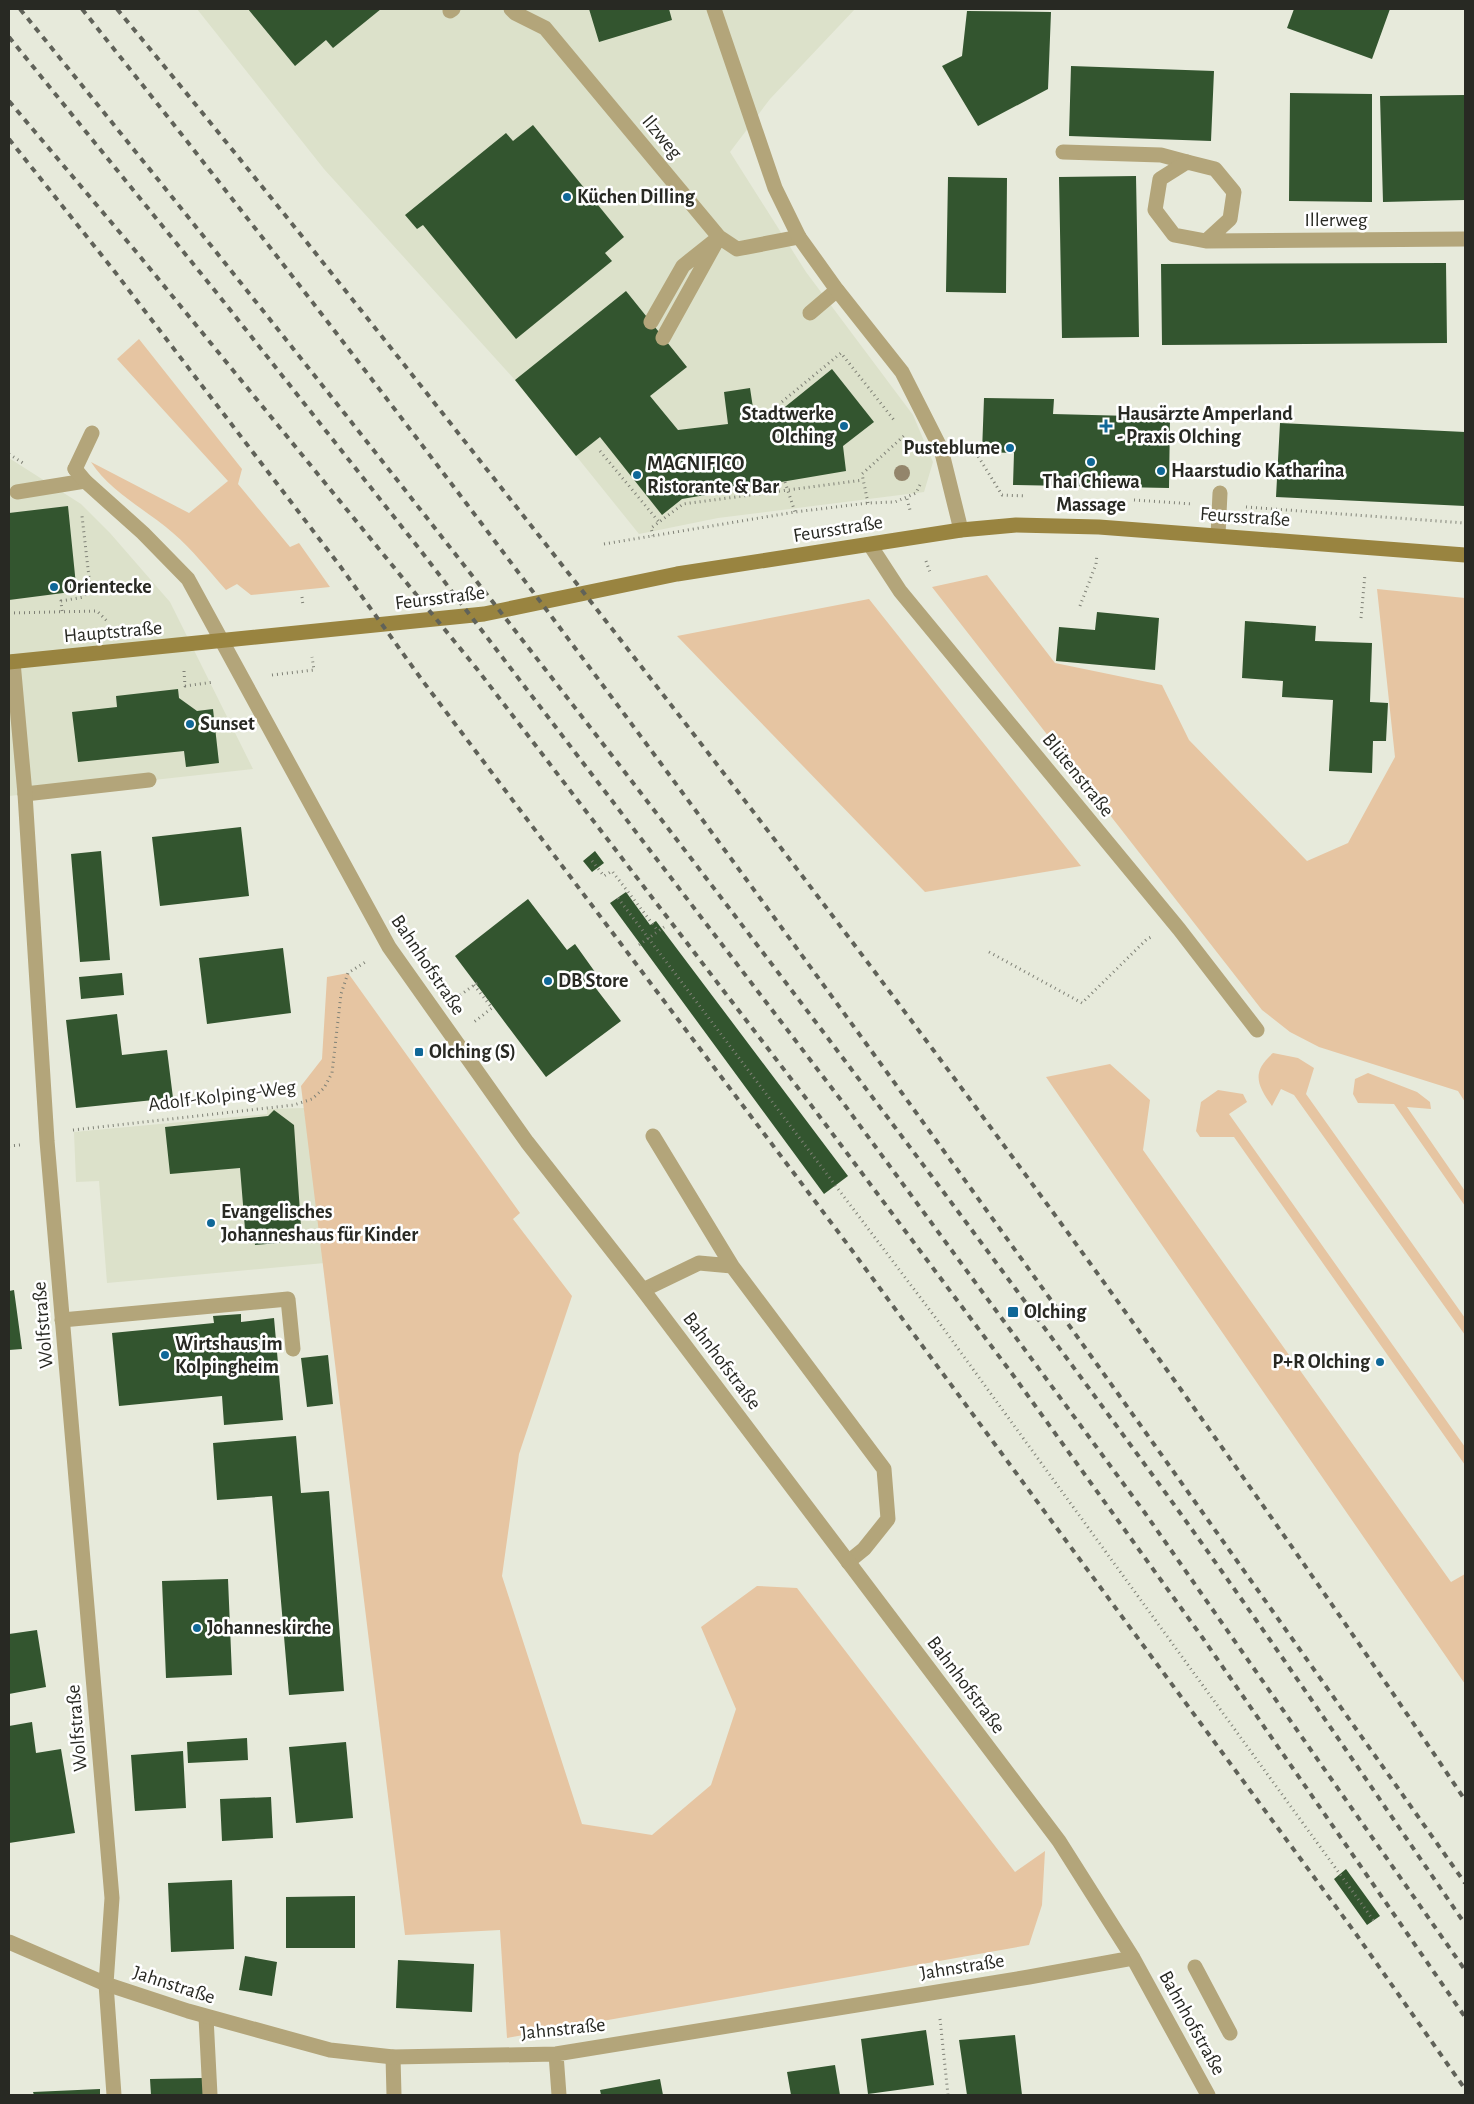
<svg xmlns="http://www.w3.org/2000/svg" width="1474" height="2104" font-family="'Alegreya Sans',sans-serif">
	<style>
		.built { fill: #dce1ca }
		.green { fill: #e6c5a2 }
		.building { fill: #33552f }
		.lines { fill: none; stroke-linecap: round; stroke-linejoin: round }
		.path { stroke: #7f8176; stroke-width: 3; stroke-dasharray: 1 4; stroke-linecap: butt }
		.lane { stroke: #b3a57a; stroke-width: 15 }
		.street { stroke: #b3a57a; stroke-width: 15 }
		.secondary { stroke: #998440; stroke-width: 15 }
		.rail { stroke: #606259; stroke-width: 4; stroke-dasharray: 6 6; stroke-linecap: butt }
		.tree { fill: #93856b }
		.poi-dot { fill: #106898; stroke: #fff; stroke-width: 2 }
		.labels { text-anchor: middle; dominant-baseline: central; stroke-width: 5; stroke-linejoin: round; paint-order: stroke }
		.street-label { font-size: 20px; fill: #282923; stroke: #fff }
		.poi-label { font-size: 20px; font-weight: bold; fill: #282923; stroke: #fff; text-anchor: start }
	</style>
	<rect width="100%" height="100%" fill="#e7eadb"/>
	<path class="built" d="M197,9H855L770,99L730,152L806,272L913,415L933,462L924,492L718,518L639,534L515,380L324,169Z
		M9,458L81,504L110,533L170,602L253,769L9,796Z
		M304,1108L325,1263L107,1283L99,1181L76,1182L74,1132L267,1114V1109Z"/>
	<path class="green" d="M139,339L242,469L238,484L290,547L299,543L330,587L251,595L237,584L226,590C209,571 192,549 173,533C147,510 110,492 91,462L189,513L228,481L117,359Z
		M987,575L1055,663L1162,685L1189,740L1307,861L1348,843L1395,757L1377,589L1465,598V1102L1458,1091L1319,1047L1290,1032L1262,1010L932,587Z
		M869,599L1081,866L925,892L677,636Z
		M348,973L520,1213L513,1219L572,1296L519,1454L502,1576L582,1824L652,1835L711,1785L736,1709L701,1627L757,1586L797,1588L1015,1872L1045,1851L1042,1905L1029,1945L507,2038L500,1930L405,1935L301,1086L322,1059L327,977Z
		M1273,1053L1298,1058L1314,1068L1306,1094L1465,1318V1335L1294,1095L1281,1089L1272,1106C1257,1085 1251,1072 1273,1053Z
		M1110,1064L1150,1100L1143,1150L1451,1582L1465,1574V1684L1046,1077Z
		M1368,1073L1417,1092L1430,1102L1431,1109L1407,1107L1465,1191V1206L1394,1104L1358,1103L1353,1094L1355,1079Z
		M1218,1090L1243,1094L1247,1102L1229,1114L1465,1447V1465L1234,1137H1200L1196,1131L1201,1102Z"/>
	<path class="building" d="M248,9H381L333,48L326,40L295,66Z
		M589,9H669L672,20L599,42Z
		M1294,9H1390L1372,59L1287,28Z
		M967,11L1051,12L1048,89L978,126L942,66L962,56Z
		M1071,66L1214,71L1211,141L1069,136Z
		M1290,93L1372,94V202L1289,201Z
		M1465,95V200L1383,202L1380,96Z
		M533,125L624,237L605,253L612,261L516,339L423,225L417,229L405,215L506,133L513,141Z
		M1136,176L1139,337L1062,338L1059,177Z
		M948,177L1007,178L1006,293L946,292Z
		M1446,263L1447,343L1162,345L1161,264Z
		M626,291L687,367L650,396L678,430L728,424L724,392L750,388L755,421L775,415L832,369L874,422L843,446L846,471L682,499L662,515L600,437L576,456L515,380Z
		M984,398L1054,399L1053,414L1170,417L1169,488L1013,485L1014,453L982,452Z
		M1280,423L1465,432V506L1276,497Z
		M68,506L76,585L71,592L9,600V513Z
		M1097,612L1159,618L1155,670L1056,661L1059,627L1095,630Z
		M1245,621L1316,626L1315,641L1372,643L1370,702L1388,703L1386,741H1373L1372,773L1329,771L1333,700L1282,697L1283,681L1242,678Z
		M178,689L179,698L197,711L213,709L219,763L186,767L184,751L78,762L72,712L117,707L116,696Z
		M241,827L249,896L160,906L152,837Z
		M101,851L110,960L80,962L71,854Z
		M595,851L604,863L592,872L583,861Z
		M626,892L650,925L656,921L848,1176L824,1194L610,903Z
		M528,899L567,950L575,944L595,972L588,978L621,1021L546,1077L455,956Z
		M283,948L291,1013L207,1024L199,958Z
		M122,973L124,995L81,999L79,977Z
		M117,1014L122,1055L167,1050L173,1098L76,1108L66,1020Z
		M274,1110L294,1125L302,1241L255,1245L253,1229H245L240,1168L170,1174L165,1127L268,1116Z
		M14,1290L22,1349L9,1350V1291Z
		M241,1314V1322L274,1318L283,1420L224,1425L222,1396L119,1406L112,1333L214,1323L213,1316Z
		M328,1355L333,1404L307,1407L301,1358Z
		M296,1436L301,1493L329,1491L344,1691L289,1695L272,1496L217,1500L213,1443Z
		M228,1579L232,1675L166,1678L162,1581Z
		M37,1630L46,1687L9,1694V1634Z
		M32,1722L36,1753L61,1749L75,1833L9,1843V1726Z
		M247,1738L248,1760L188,1763L187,1742Z
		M346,1742L353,1818L296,1823L289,1747Z
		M183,1751L186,1808L135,1811L131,1755Z
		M271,1797L273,1838L222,1841L220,1799Z
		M1346,1869L1380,1916L1367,1925L1334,1879Z
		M232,1880L234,1949L171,1952L168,1883Z
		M355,1896V1948H286V1897Z
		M245,1956L277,1962L272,1996L239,1990Z
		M398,1960L474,1964L472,2012L396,2008Z
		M926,2030L934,2085L868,2094L861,2039Z
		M1015,2035L1022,2095H967L959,2040Z
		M835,2065L840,2095H791L787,2072Z
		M203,2078V2095H151L150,2079Z
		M660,2079L663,2095H601L600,2090Z
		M100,2089V2095H34L33,2092Z"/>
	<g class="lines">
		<path class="path" d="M761,420V415L772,410L841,353L894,420
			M966,444L970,443L1002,495L1026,496
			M600,451L659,522
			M9,454L23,463
			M785,482L795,512
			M907,499L910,510
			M1134,500L1193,504
			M868,503L862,474L905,435
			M1246,507L1465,523
			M653,536L651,528L683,504L863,480
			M604,544L795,512L868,503L895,502L916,493L921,483
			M926,561L931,575
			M302,597L303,606
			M1080,606L1096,564L1097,554
			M62,611L61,601L84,597L90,586L82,516
			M9,613L97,611L108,622
			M1361,618L1365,574
			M184,671L185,686L214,682
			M272,675L314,670L312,657
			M592,861L604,876L612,871L658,931
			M618,898L938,1321L1374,1921
			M639,945L664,927
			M989,952L1082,1003L1147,939L1151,937
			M474,985L492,1008L474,1022
			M456,998L477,983
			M73,1130L294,1105L312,1099L324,1088L332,1073L341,994L348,973L367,961
			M9,1146L20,1145
			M940,2019L948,2095"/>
		<path class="lane" d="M511,9L515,13L545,28L719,237L737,249L799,237
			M450,11L453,9
			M1063,152L1161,155L1187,162
			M810,313L837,290
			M651,322L683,266L713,242
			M663,338L719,237
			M75,469L92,433
			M17,492L85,481
			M1218,535L1220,493
			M25,794L149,780
			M653,1136L732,1266
			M643,1290L699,1263L732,1266L884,1469L888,1519L864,1549L848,1562
			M62,1320L288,1299L293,1349
			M1195,1967L1230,2033
			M106,1984L114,2095
			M206,2017L210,2095
			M393,2057L394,2095"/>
		<path class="street" d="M714,9L775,188L799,237L837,290L902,372L941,449L961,530
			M1206,241L1230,219L1234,192L1215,169L1187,162L1160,179L1155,210L1174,235L1206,241L1465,239
			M75,469L85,481L143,533L188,579L389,947L527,1142L643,1290L1059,1841L1133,1958L1208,2095
			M870,545L900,591L1179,929L1257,1030
			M13,662L25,794L47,1141L112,1898L106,1984
			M9,1942L106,1984L188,2011L330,2050L393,2057L556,2054L1029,1977L1133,1958
			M556,2054L559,2095"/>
		<path class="secondary" d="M9,662L484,614L677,574L961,530L1016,525L1099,527L1465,555"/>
		<path class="rail" d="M20,9C413,492 795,985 1162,1488C1266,1631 1365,1778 1465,1924
			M82,9C567,615 1017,1249 1465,1883
			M117,9C259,180 396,354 533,528C858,941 1172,1363 1465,1800
			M9,37L216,292L421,551L844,1104L1145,1513L1465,1970
			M9,101L138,254L477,669L805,1097L1013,1375L1202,1637L1465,2017
			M9,139L115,272L340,566L422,680L848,1245L1356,1934L1465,2089"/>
	</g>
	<circle class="tree" cx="902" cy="473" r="8"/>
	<g class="poi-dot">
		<circle cx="567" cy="197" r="5"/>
		<circle cx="844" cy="426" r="5"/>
		<path d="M1103.5 418.5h5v5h5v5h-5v5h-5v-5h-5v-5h5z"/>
		<circle cx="1010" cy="448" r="5"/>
		<circle cx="1091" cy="462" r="5"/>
		<circle cx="1161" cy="471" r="5"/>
		<circle cx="637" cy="475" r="5"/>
		<circle cx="54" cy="587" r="5"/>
		<circle cx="190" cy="724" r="5"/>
		<circle cx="548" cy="981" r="5"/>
		<rect x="414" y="1047" width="10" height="10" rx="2.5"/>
		<circle cx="211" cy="1223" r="5"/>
		<rect x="1007" y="1306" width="12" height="12" rx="2.5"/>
		<circle cx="165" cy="1355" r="5"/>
		<circle cx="1380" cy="1362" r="5"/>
		<circle cx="197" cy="1628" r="5"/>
	</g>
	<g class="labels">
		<g class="street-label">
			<text transform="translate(662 137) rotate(50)">Ilzweg</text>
			<text x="1336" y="220">Illerweg</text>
			<text transform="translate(1245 517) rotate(4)">Feursstraße</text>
			<text transform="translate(838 529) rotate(-9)">Feursstraße</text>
			<text transform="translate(440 598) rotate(-7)">Feursstraße</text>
			<text transform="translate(113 632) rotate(-5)">Hauptstraße</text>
			<text transform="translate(1078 775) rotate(51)">Blütenstraße</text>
			<text transform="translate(428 965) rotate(56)">Bahnhofstraße</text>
			<text transform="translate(222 1096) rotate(-7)">Adolf-Kolping-Weg</text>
			<text transform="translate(43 1325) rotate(-95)">Wolfstraße</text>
			<text transform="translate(722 1361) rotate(53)">Bahnhofstraße</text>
			<text transform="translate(966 1685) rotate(53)">Bahnhofstraße</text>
			<text transform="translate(77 1728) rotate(-95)">Wolfstraße</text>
			<text transform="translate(962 1967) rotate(-9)">Jahnstraße</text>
			<text transform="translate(174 1985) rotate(18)">Jahnstraße</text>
			<text transform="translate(1192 2023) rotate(61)">Bahnhofstraße</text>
			<text transform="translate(563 2029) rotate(-6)">Jahnstraße</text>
		</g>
		<g class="poi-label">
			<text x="577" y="197">Küchen Dilling</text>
			<text x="834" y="414" text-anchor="end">Stadtwerke<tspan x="834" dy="23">Olching</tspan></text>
			<text x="1117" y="414">Hausärzte Amperland<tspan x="1117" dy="23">- Praxis Olching</tspan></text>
			<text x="1000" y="448" text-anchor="end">Pusteblume</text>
			<text x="647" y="464">MAGNIFICO<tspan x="647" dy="23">Ristorante &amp; Bar</tspan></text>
			<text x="1171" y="471">Haarstudio Katharina</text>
			<text x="1091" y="482" text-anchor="middle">Thai Chiewa<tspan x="1091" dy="23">Massage</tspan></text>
			<text x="64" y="587">Orientecke</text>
			<text x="200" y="724">Sunset</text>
			<text x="558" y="981">DB Store</text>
			<text x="429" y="1052">Olching (S)</text>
			<text x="221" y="1212">Evangelisches<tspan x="221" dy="23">Johanneshaus für Kinder</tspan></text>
			<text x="1024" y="1312">Olching</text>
			<text x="175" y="1344">Wirtshaus im<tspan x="175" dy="23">Kolpingheim</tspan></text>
			<text x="1370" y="1362" text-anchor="end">P+R Olching</text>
			<text x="207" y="1628">Johanneskirche</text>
		</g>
	</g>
	<rect width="1474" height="2104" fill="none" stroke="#282923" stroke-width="20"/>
</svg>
